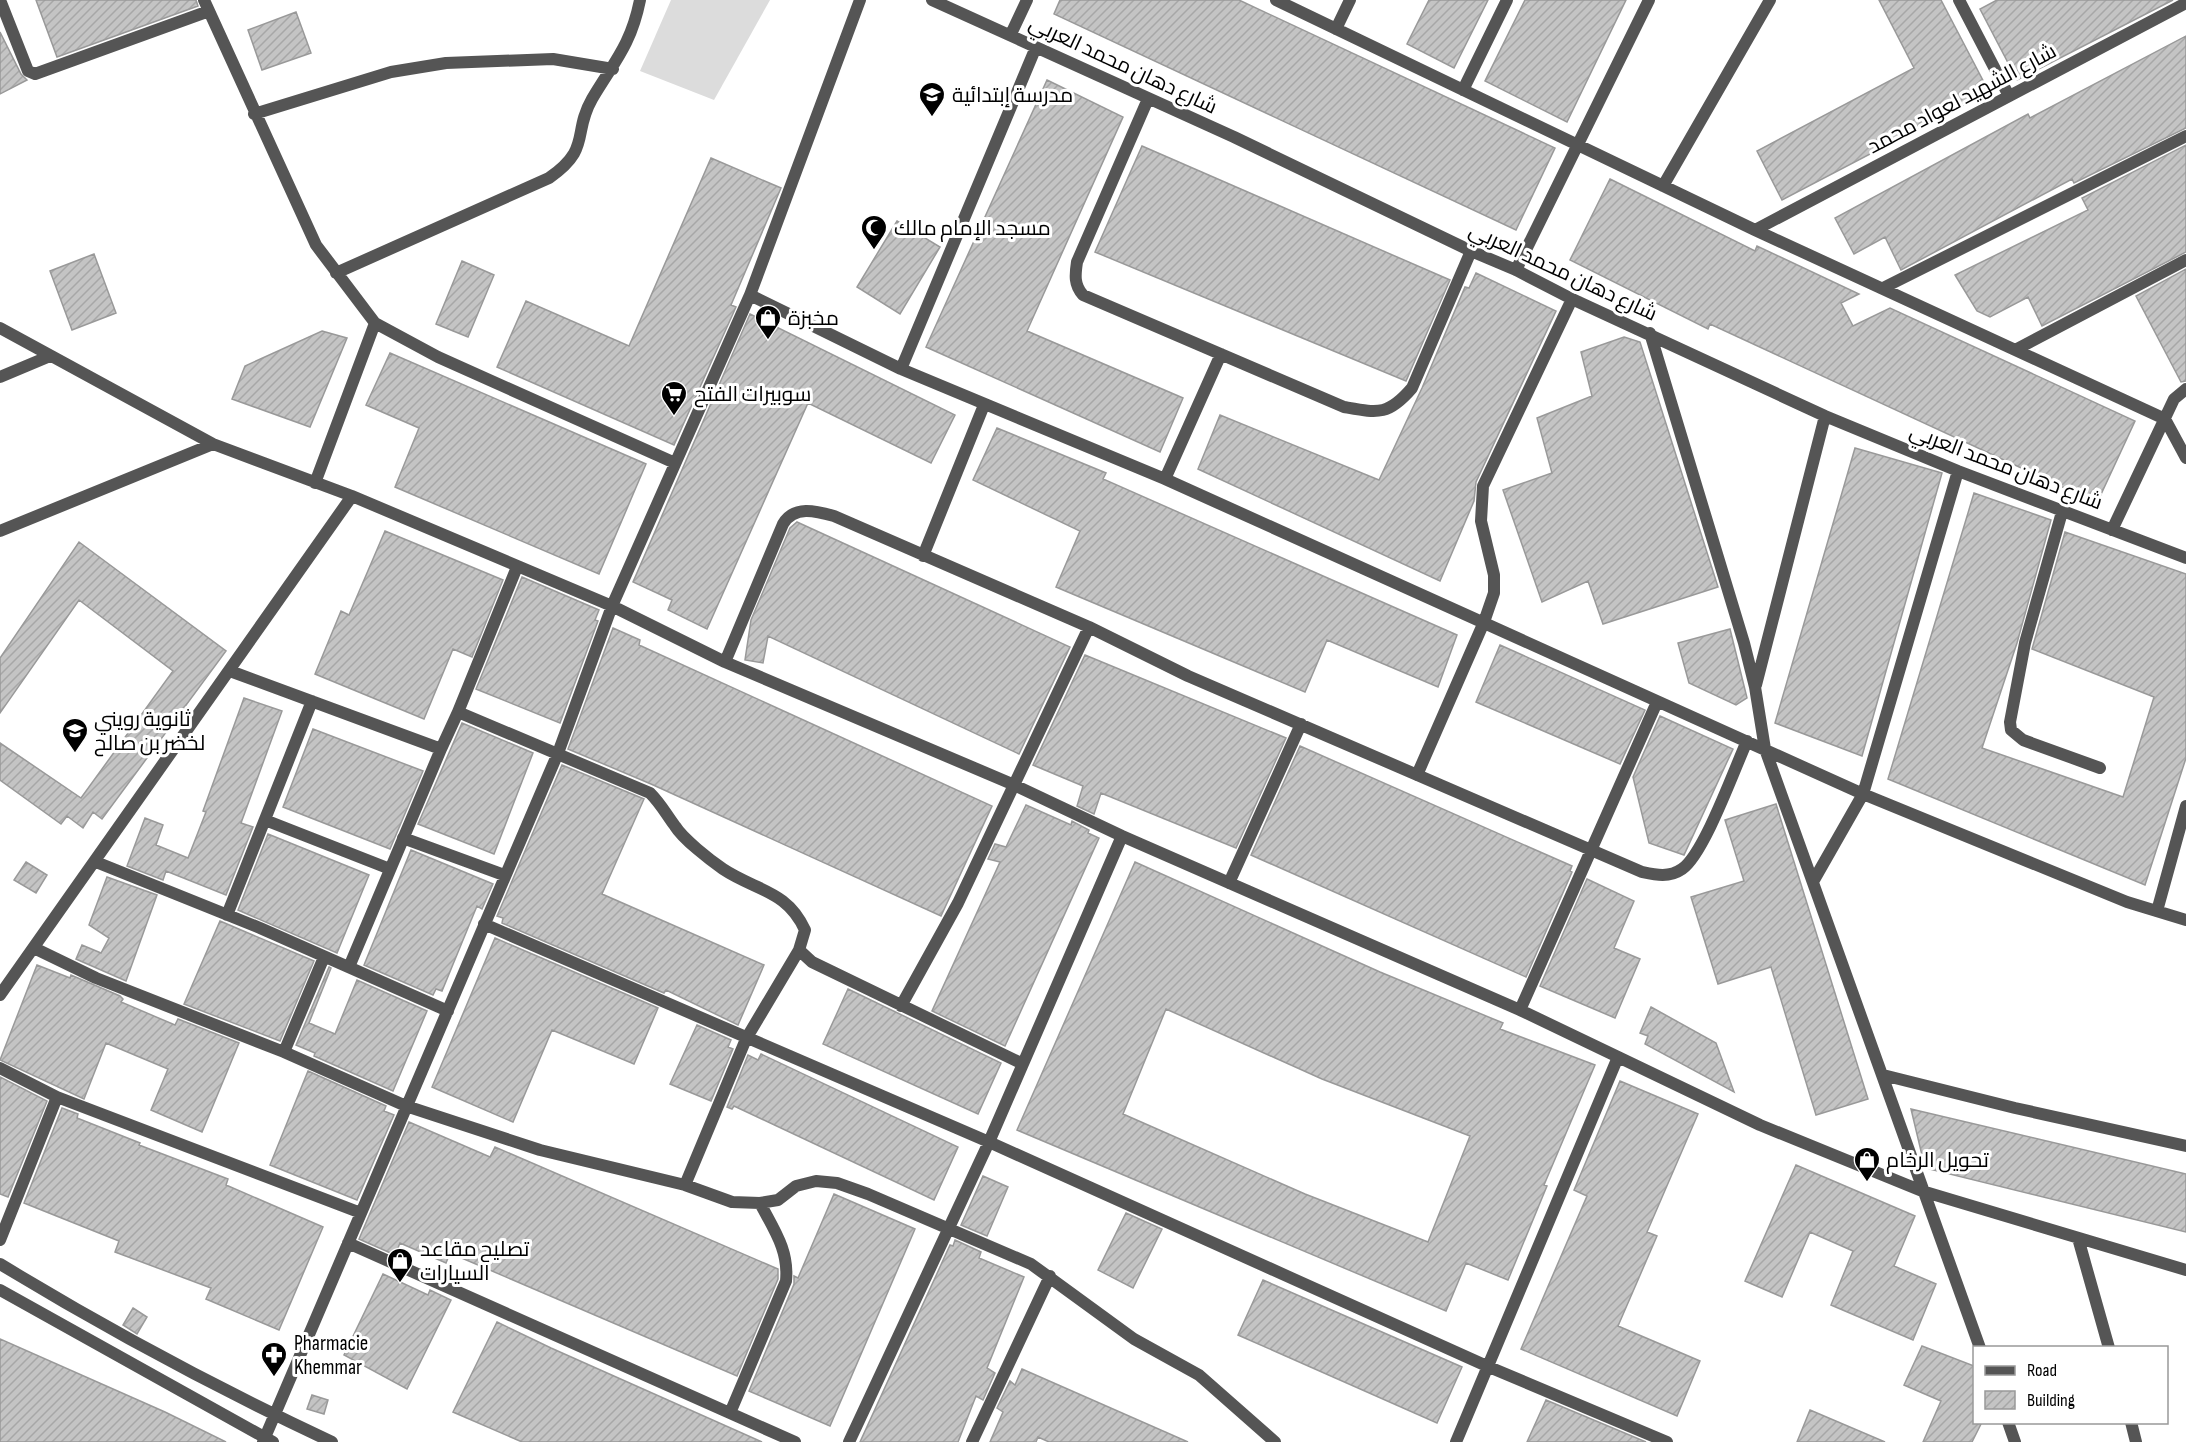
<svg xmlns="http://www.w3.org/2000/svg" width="2186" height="1442" font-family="'Sofia Sans Condensed',Cairo,sans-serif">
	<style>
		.garden { fill: #dcdcdc }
		.building { fill: url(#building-hatch); stroke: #999; stroke-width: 1.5; fill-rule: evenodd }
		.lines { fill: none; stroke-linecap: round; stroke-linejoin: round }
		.minor { stroke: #555; stroke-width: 12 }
		.labels { text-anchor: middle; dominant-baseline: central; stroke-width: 6; stroke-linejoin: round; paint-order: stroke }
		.street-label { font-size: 21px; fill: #000; stroke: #fff }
		.poi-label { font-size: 21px; fill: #000; stroke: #fff; text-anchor: start }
	</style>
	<defs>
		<pattern id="building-hatch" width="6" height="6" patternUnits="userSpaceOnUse" patternTransform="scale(1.5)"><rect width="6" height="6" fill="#c4c4c4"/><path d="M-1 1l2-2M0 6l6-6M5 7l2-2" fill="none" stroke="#a7a7a7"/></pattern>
	</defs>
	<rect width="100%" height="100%" fill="#fff"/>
	<path class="garden" d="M671,0H770L714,100L640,71Z"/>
	<path class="building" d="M36,0H196L198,6L57,57Z
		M1060,0H1239L1555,148L1516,230L1054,14Z
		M1429,0H1488L1454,68L1407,44Z
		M1525,0H1626L1567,122L1485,81Z
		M1879,0H1941L1989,92L1782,200L1757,151L1914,68Z
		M1997,0H2173L2017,80L1980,9Z
		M296,12L311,53L262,70L248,30Z
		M0,32L21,74L27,80L0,94Z
		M2186,36V128L2074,183L2072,179L1901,270L1885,237L1854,254L1835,218L2028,114L2030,118Z
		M1047,80L1123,117L1027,331L1183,398L1160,452L926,347Z
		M2186,145V252L2042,326L2028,297L1990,317L1977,311L1955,275L2088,210L2082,198Z
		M1142,146L1450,280L1406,381L1095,252Z
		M711,158L781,188L731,305L736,307L674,445L497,367L526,301L629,346Z
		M1610,179L1755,251L1757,246L1859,294L1841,303L1853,326L1890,308L2135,421L2097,503L1710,324L1708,329L1570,260Z
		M897,221L940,247L900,314L857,287Z
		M94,254L116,313L72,330L50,271Z
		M462,261L494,275L468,337L436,324Z
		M2186,269V381L2181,382L2136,296Z
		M1476,273L1556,311L1476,482L1474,501L1440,581L1198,469L1220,415L1379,480L1422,388L1465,287L1469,288Z
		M750,314L955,415L931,463L808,403L707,629L668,610L672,600L633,582Z
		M322,331L347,338L310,427L232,399L245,366Z
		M1624,337L1640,342L1718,587L1603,624L1588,581L1542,602L1503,490L1552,473L1537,418L1592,396L1581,352Z
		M390,353L646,464L599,574L395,487L419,428L366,405Z
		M997,428L1106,473L1103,479L1457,635L1438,687L1327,640L1305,692L1056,587L1080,531L973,480Z
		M1855,448L1942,473L1862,756L1775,723Z
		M1974,493L2051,520L2017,643L1982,748L2123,797L2154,697L2032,649L2065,532L2186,574V758L2145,885L1888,779Z
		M797,522L1070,647L1019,754L768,636L763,663L745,660L751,620L790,528Z
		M385,531L503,580L472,657L453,649L424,719L315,674L341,611L349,615Z
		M79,542L226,651L102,819L93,812L83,828L67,816L61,824L0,780V743L81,798L173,671L79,600L0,713V658Z
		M522,577L599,610L595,620L598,621L560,723L476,689Z
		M613,628L640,640L639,645L992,806L941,916L651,784L568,749Z
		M1730,629L1747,698L1736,705L1689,683L1678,643Z
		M1500,645L1645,710L1620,764L1476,702Z
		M1085,655L1286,738L1236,848L1101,793L1094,814L1077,806L1083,786L1033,765Z
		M244,698L282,711L241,823L253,827L226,895L166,871L163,880L127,866L145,818L163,825L156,845L188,858L206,812L203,811Z
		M1660,716L1733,749L1684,855L1649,843L1633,777Z
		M462,723L533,753L494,854L418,824Z
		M313,729L423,771L390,849L283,807Z
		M1300,746L1572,866L1570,871L1572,872L1526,977L1251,855Z
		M562,765L644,799L602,894L764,965L738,1025L666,990L664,993L502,923L503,918L497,916Z
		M1776,804L1868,1099L1816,1115L1771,967L1718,984L1691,897L1744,881L1725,820Z
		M1026,805L1071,825L1072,821L1089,830L1088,833L1099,838L1005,1046L932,1011L1000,862L988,859L995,844L1006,847Z
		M268,834L369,875L337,953L238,910Z
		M411,850L493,884L482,909L477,906L442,991L436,989L433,995L364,965Z
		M26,862L47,875L36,893L14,880Z
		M1135,862L1380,972L1503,1023L1500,1029L1595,1065L1544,1185L1547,1186L1508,1280L1466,1263L1446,1311L1017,1130ZM1166,1009L1322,1079L1470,1136L1428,1242L1305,1194L1123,1114Z
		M107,877L157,895L126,981L76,959L82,945L101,953L109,938L89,925Z
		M1587,879L1634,901L1614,948L1640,959L1615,1018L1540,986Z
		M220,921L314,961L280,1041L184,1004Z
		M495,938L658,1008L634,1064L552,1030L513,1122L432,1087Z
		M37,965L70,978L71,975L120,996L123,999L121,1002L175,1025L178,1019L239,1043L202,1132L151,1110L168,1069L106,1043L84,1099L0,1060Z
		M329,967L331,968L309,1023L335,1034L357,980L427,1011L393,1091L314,1056L315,1053L296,1045Z
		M848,989L1001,1063L978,1114L823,1044Z
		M1651,1007L1716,1043L1734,1092L1645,1044L1648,1036L1640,1033Z
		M697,1025L731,1040L728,1047L733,1049L711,1101L670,1084Z
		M761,1054L958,1147L934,1200L734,1106L732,1109L727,1107L748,1055L758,1060Z
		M308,1071L386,1106L384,1111L394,1115L357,1200L270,1165Z
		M0,1077L47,1101L8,1197L0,1194Z
		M1620,1081L1698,1114L1647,1232L1657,1236L1618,1326L1700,1361L1677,1416L1521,1349L1587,1196L1574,1190Z
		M62,1108L78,1114L77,1118L140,1143L139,1145L228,1179L226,1185L323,1227L279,1330L206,1299L211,1288L115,1252L119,1241L24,1203Z
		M1911,1109L2186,1174V1232L1925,1168Z
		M409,1122L490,1157L495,1147L778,1269V1279L737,1376L450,1253L446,1263L400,1243L395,1255L359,1239Z
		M1796,1165L1915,1216L1894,1266L1936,1284L1913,1340L1831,1305L1853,1251L1810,1232L1782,1297L1745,1281Z
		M983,1176L1008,1187L987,1236L961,1225Z
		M834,1194L915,1229L830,1426L749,1391L794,1284V1276L798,1278Z
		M1126,1213L1162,1229L1133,1288L1098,1270Z
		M955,1240L981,1252L979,1258L1024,1277L987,1368L995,1373L983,1400L976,1396L958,1442H860L950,1245L953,1246Z
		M383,1274L428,1295L430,1290L451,1300L407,1389L344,1355Z
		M1263,1280L1462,1367L1437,1423L1238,1335Z
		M133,1308L147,1317L137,1334L123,1325Z
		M497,1322L551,1348L762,1442H522L453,1412Z
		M0,1339L165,1412L226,1442H0Z
		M1922,1346L1974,1366V1422H1982L1972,1442H1923L1941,1401L1904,1385Z
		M1022,1369L1188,1442H1049L1038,1437L1036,1442H990L1003,1412L997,1408L1010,1381L1015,1385Z
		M312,1395L328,1400L324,1414L307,1409Z
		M1546,1400L1646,1442H1527Z
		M1810,1410L1885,1442H1797Z"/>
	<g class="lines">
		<path class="minor" d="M0,0L28,71L35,74L209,11
			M204,0L316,245L375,323L315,483
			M932,0L1234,137L1471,251L1516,270L1572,299L1825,416L1958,471L2186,558
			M1276,0L1755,230L2165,419L2186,458
			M1959,0L2009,96
			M1336,29L1350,0
			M1011,34L1027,0
			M1463,90L1507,0
			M1148,99L1077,262C1075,275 1074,285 1083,295L1344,407C1378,413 1388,416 1412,388L1471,251
			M254,114L391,72L446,63L553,59L613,69
			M1663,186L1770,0
			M1755,230L2186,3
			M1516,270L1649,0
			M336,273L549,178C592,148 572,134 592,99C614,62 631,45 640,0
			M1883,288L2186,136
			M750,295L901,369L1165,479L1863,794L2127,902L2186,920
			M375,323L438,357L675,463
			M0,328L213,444L352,496L612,606L725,662L1012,784L1122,836L1520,1010L1760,1125L1922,1191L2186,1270
			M1650,333L1744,643L1755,687L1765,749L1980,1348
			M2015,350L2186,260
			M901,369L1036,47
			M0,377L50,356
			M1165,479L1221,354
			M2062,512L2025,643L2010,722L2011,730L2023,740L2100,768
			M2112,530L2174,399L2186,389
			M0,531L213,444
			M923,556L984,405
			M725,662L783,524C794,505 816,511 834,516L1089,627L1188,676L1642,872C1656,875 1669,878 1682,869C1704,854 1734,770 1747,741
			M230,671L441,749L458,712L650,793C661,804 666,814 675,826C683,839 710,860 723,869C756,891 787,890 805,930L799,950
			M1756,685L1825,416
			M458,712L517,567
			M1417,775L1484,622L1494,593V575L1481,521L1483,486L1572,299
			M265,820L390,869
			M403,838L504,875
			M96,862L260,928L448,1011
			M1814,880L1863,794L1958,471
			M1229,883L1301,724
			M2157,911L2186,806
			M227,915L312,701
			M484,924L989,1142L1489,1367L1667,1442
			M34,948L96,978L284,1052L406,1106L540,1150L685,1185L732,1202L760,1203L778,1200L796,1186L816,1181L837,1183L868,1194L1031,1264L1134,1339L1199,1375L1275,1442
			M349,967L441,749
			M0,995L352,496
			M901,1006L958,903L1089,627
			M1520,1010L1657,702
			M284,1052L324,957
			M0,1068L57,1097L361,1213
			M1883,1075L2015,1108L2186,1146
			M685,1185L746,1039L799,950L812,962L1023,1064
			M2078,1238L2109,1348
			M0,1240L57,1097
			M348,1243L795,1442
			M0,1264C107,1329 219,1389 332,1442
			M0,1290L273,1442
			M730,1413L786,1281C789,1250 774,1230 760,1203
			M2008,1422L2015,1442
			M2131,1422L2136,1442
			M263,1442L558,753L612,606L750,295L860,0
			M849,1442L989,1142L1122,836
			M972,1442L1050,1276
			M1456,1442L1618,1057"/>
	</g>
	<defs>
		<symbol id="school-pin" viewBox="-11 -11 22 30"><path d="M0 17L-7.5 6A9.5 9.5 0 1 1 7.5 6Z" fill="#000" stroke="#fff"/><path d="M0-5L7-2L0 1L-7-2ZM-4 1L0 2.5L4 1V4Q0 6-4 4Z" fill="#fff"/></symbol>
		<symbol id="mosque-pin" viewBox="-11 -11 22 30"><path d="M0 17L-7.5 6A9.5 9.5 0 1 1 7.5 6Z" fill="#000" stroke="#fff"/><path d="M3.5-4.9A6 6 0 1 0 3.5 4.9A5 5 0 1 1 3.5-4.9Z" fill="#fff"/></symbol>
		<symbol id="shop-pin" viewBox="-11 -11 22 30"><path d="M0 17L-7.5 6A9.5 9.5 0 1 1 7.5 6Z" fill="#000" stroke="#fff"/><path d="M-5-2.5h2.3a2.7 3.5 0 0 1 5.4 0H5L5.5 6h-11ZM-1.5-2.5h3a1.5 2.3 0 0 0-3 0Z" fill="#fff"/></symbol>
		<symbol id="supermarket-pin" viewBox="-11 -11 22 30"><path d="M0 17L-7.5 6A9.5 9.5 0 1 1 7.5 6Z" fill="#000" stroke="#fff"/><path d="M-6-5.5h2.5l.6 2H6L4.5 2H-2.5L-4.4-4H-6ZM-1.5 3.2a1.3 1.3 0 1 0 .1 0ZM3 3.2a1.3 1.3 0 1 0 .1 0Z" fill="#fff"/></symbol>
		<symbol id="pharmacy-pin" viewBox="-11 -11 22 30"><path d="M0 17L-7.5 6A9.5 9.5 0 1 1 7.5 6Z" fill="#000" stroke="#fff"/><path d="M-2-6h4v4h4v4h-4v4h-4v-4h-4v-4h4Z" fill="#fff"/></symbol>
	</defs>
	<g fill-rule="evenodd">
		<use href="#school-pin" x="917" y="80" width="30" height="40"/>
		<use href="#mosque-pin" x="859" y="213" width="30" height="40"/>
		<use href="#shop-pin" x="753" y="303" width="30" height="40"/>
		<use href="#supermarket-pin" x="659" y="379" width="30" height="40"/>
		<use href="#school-pin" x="60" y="716" width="30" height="40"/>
		<use href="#shop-pin" x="1852" y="1145" width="30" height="40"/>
		<use href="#shop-pin" x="385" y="1246" width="30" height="40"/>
		<use href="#pharmacy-pin" x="259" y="1340" width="30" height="40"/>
	</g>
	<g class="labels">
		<g class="street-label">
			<text transform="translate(1123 65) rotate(25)">شارع دهان محمد العربي</text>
			<text transform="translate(1962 99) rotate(-28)">شارع الشهيد لعواد محمد</text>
			<text transform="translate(1563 272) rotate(25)">شارع دهان محمد العربي</text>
			<text transform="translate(2006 467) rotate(21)">شارع دهان محمد العربي</text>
		</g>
		<g class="poi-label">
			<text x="952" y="95">مدرسة إبتدائية</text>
			<text x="894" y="228">مسجد الإمام مالك</text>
			<text x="788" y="318">مخبزة</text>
			<text x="694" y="394">سوبيرات الفتح</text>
			<text x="94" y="719">ثانوية رويني<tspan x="94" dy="24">لخضر بن صالح</tspan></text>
			<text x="1886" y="1160">تحويل الرخام</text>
			<text x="420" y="1249">تصليح مقاعد<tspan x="420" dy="24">السيارات</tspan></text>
			<text x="294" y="1343">Pharmacie<tspan x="294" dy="24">Khemmar</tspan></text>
		</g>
	</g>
	<rect x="1973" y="1346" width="195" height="78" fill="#ffffff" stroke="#999999" stroke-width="1.5"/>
	<rect x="1985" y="1366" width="30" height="9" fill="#555555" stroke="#999999" stroke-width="1.5"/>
	<text x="2027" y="1376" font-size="18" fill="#000000">Road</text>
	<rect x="1985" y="1391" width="30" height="18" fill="url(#building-hatch)" stroke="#999999" stroke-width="1.5"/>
	<text x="2027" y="1406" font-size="18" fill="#000000">Building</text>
</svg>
